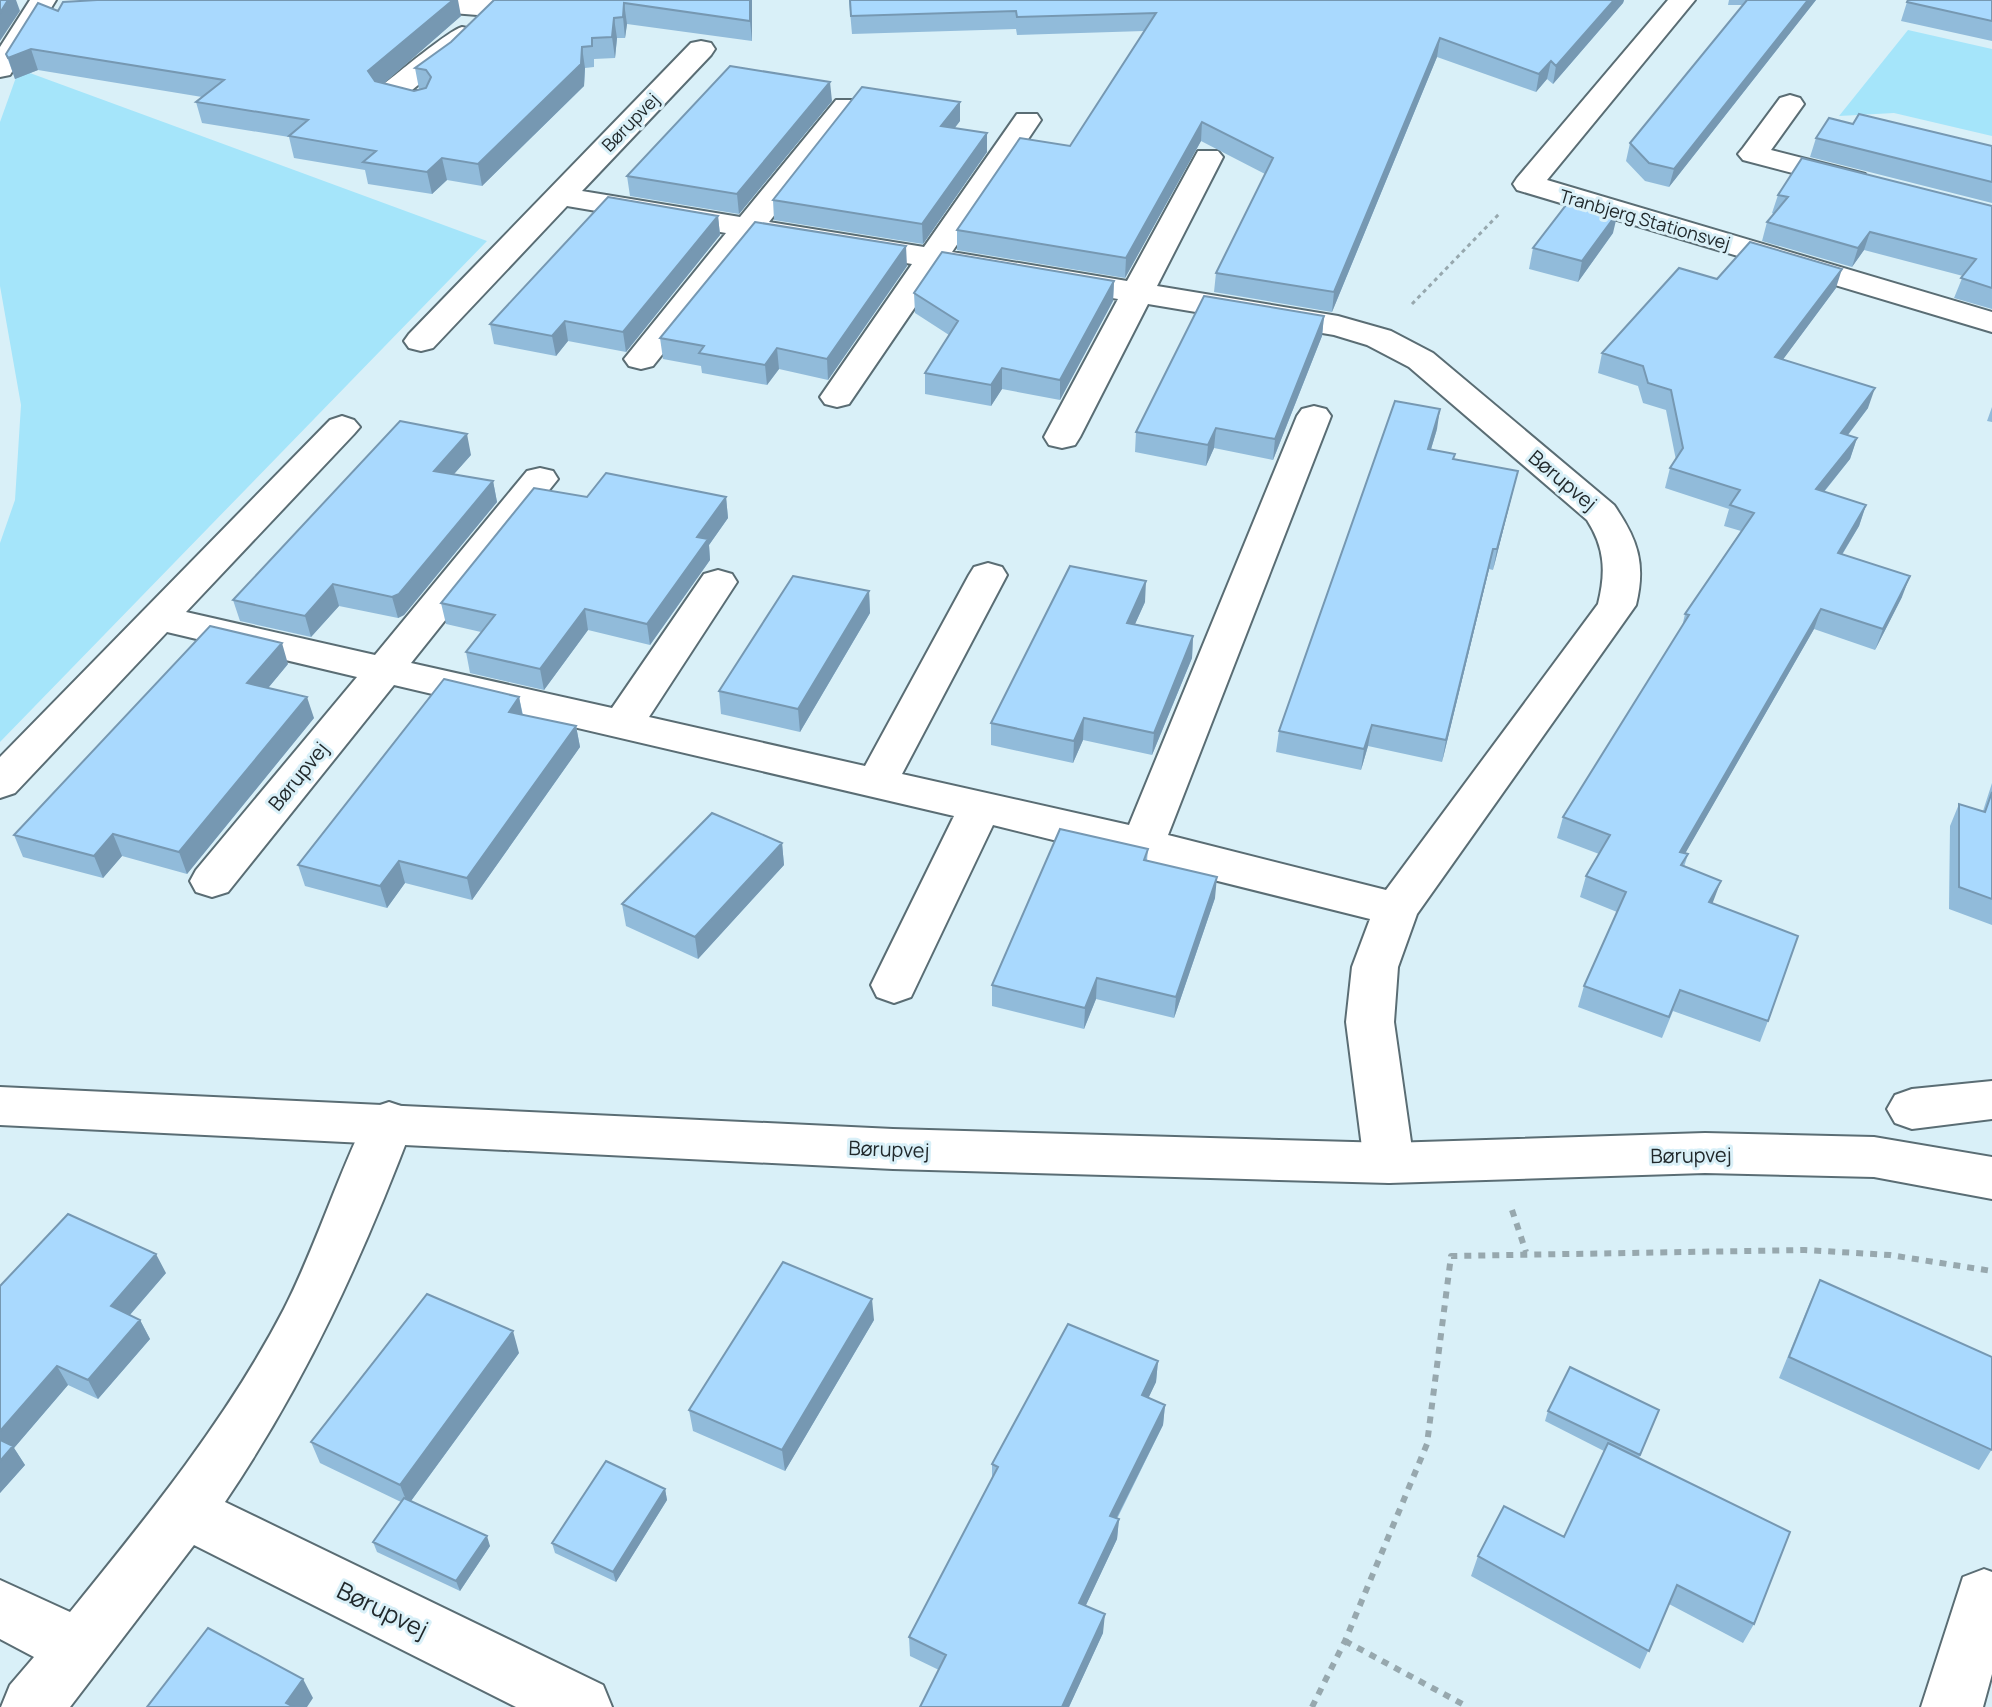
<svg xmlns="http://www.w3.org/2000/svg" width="1992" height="1707" font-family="Manrope,sans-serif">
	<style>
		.green { fill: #a5e5fa }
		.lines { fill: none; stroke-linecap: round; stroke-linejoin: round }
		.street-casing { stroke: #5a6d74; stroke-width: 4 }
		.secondary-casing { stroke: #5a6d74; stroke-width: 4 }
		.path-far1 { stroke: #97a8ae; stroke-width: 3; stroke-dasharray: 4 4; stroke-linecap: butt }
		.path { stroke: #97a8ae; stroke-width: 6; stroke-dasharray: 7 7; stroke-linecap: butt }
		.street { fill: #fff; fill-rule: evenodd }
		.secondary { fill: #fff; fill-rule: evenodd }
		.wall { fill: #91bbda }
		.shaded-wall { fill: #7698b2 }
		.building { fill: #a9d9fe; stroke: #7698b2; stroke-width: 2 }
		.labels { text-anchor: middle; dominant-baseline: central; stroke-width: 6; stroke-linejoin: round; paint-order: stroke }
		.far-street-label { font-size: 18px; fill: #21292c; stroke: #d9f0f8 }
		.street-label { font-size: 20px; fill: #21292c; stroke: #d9f0f8 }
		.near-street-label { font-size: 24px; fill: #21292c; stroke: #d9f0f8 }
	</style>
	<rect width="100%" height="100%" fill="#d9f0f8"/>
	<path class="green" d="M1908,30L1992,49V136L1894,113L1839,116Z
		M19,69L487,241L0,742V543L15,500L21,405L0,286V122Z"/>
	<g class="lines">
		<defs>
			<path id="street" d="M30,0H56L10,75L0,77V47Z
				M376,0H550L546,6L490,16L389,8L380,6Z
				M1668,0H1695L1547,180L1992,312V332L1517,190L1513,184L1517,178Z
				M462,27L472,29L476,35L472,41L412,90L429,94L433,100L429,106L419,109L380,99L376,93L380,87C396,75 449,30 462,27Z
				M701,41L711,43L715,49L711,55L582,191L740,217L836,100H856L860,106L769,222L924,247L1017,114H1037L1041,120L952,252L1127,281L1198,151H1218L1223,157L1157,286L1338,316L1391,331L1433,353L1614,505C1638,540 1646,564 1636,605L1417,914L1398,967L1394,1022L1414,1163L1407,1177L1389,1183L1371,1177L1364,1163L1346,1022L1352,967L1370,919L993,825L911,997L894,1003L877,997L871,985L954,816L394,685L228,892L212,897L196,892L190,881L196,870L357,677L167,632L15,793L0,798V757L330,420L342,416L354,420L360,427L354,434L186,612L375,655L527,471L540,468L553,471L558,479L411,663L612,708L704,574L718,570L732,574L737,582L649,717L865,766L969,575L974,567L988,563L1002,567L1007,575L902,774L1129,825L1297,416L1302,409L1314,406L1326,409L1331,416L1168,835L1386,890L1598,604C1606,572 1605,548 1587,520L1409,367L1367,345L1334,335L1148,304L1080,437L1075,445L1062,448L1049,445L1044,437L1118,299L941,269L849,404L837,407L825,404L820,397L912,264L755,238L653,366L641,369L629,366L624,359L726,233L567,206L433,348L421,351L409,348L404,341L409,334L691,43Z
				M1790,95L1800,98L1804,104L1771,150L1865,174L1869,180L1865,186L1854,189L1743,160L1738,154L1743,148L1780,98Z
				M1992,1081V1119L1912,1129L1895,1123L1887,1109L1895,1095L1912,1089Z
				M389,1102L407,1108L414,1122C362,1259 307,1380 225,1502L603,1685L612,1707H516L194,1545L70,1707H1L10,1685L34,1657L0,1639V1580L70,1612C147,1517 227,1419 284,1309C317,1244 338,1173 371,1108Z
				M1984,1569L1992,1572V1674L1983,1707H1921L1963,1577Z"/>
			<path id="secondary" d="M0,1087L893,1129L1389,1143L1705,1133L1874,1137L1992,1157V1199L1874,1177L1705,1173L1389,1183L893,1169L0,1125Z"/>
		</defs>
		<use href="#street" class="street-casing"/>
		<use href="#secondary" class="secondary-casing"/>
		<path class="path-far1" d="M1412,304L1499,214"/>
		<path class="path" d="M1512,1210L1526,1252
			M1345,1641L1468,1707
			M1312,1707L1345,1641L1427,1444L1451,1256L1805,1250L1890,1255L1992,1271"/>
		<use href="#street" class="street"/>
		<use href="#secondary" class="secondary"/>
	</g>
	<path class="wall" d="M494,0H752V41L627,24L625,38H617L615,58L594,59V67L585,68L584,86L482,186L447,180L432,194L368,184L365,170L294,158L289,137L202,123L196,102L202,97L38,70L15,79L6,54L58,11L461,16L384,83L414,91L421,89H419L415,68L451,42Z
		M849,0H1624L1623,3L1553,84L1547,79L1536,92L1437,57L1332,312L1214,292L1216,273L1265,174L1201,141L1125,278L957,250V230L1070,146L1144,31L1017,35L1016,29L852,34Z
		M1729,0H1816L1669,187L1645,181L1626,161L1630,143L1743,5H1728Z
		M1992,0V41L1901,21L1907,2Z
		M832,101L739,214L630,196L627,176Z
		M960,121L954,128L987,152L923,244L774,220L773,200Z
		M1853,124L1992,146V203L1810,157L1816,138Z
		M1778,195L1992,206V309L1954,298L1963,276L1864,250L1852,267L1762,241L1767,222L1774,214L1772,213Z
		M718,216L720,235L626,352L568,341L556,356L494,344L490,324Z
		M1613,233L1578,282L1529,269L1533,248Z
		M907,266L828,380L779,369L767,385L702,373L701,366L663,359L660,338Z
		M1717,279L1836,288L1783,359L1868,408L1848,435L1857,438L1850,459L1824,492L1866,505L1859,526L1842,555L1902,597L1875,650L1814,629L1685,853L1688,854L1684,867L1713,904L1768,1021L1760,1042L1673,1011L1662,1038L1578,1007L1584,986L1617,912L1580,897L1586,876L1599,854L1557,838L1563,817L1682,627L1685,614L1741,531L1724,526L1729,509L1665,488L1670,468L1676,460L1666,410L1643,403L1638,386L1598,373L1602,353Z
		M1114,281L1113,301L1060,400L1002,389L991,406L925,394V373L949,335L915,313L914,293Z
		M1324,316L1322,336L1273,460L1214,448L1206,466L1135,452L1136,432Z
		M1992,407V422L1987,421Z
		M1437,429L1431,449L1454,460L1513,491L1493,570L1489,569L1442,762L1368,746L1361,770L1276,752L1279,731Z
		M471,455L454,474L493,481L497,502L404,615L398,618L339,606L311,637L240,621L233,600Z
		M587,497H726L728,518L709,545L710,560L650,645L588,630L544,690L470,673L466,652L481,632L446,624L441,603Z
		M869,591L870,613L800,732L721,714L719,691Z
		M1145,602L1135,624L1193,636L1192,658L1152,755L1083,740L1073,763L991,745V723Z
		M288,664L268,688L314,718L187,874L122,856L103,878L23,857L14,835Z
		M519,697L523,715L576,726L580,747L472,900L405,883L387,908L305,886L298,865Z
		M1992,783V925L1949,909L1950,826L1959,804L1983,811Z
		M782,843L784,865L698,959L626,926L622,904Z
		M1148,849L1147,861L1215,898L1174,1018L1096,999L1084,1029L992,1006V985Z
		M166,1273L130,1315L140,1320L150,1339L98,1399L68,1385L14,1448L25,1465L0,1493V1286Z
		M1820,1280L1992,1449L1979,1470L1779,1378L1810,1302Z
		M874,1320L785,1471L693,1431L689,1410Z
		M519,1353L411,1501L490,1546L460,1591L377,1552L373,1542L401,1502L320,1463L311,1442Z
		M1158,1361L1156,1382L1148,1398L1165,1405L1163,1425L1117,1519H1119L1117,1539L1086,1605L1103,1633L1069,1707H920L939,1670L910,1656L909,1637L992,1480V1464Z
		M1659,1410L1639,1458L1754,1624L1743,1643L1669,1604L1640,1669L1471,1576L1478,1556L1564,1537L1604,1451L1545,1421L1548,1411Z
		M665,1489L667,1500L616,1582L555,1553L552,1543Z"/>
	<path class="shaded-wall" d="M8,0H16L20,11L0,41V13Z
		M453,0H458L461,16L373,93L368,71Z
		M750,0H752V41L750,21Z
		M1614,0H1624L1623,3L1553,84L1556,66Z
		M1808,0H1816L1669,187L1674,169Z
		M624,3L627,24L625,38L623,17Z
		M614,18L617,38L615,58L612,37Z
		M1440,38L1437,57L1332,312L1334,292Z
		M582,47L585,68L584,86L482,186L478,164Z
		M31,49L38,70L15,79L8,58Z
		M1551,61L1547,79L1536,92L1539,74Z
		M830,82L832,101L739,214L737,194Z
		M960,102V121L942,145L941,126Z
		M1202,122L1201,141L1125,278L1126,258Z
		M987,133V152L923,244L922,224Z
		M442,158L447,180L432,194L427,172Z
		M1618,212L1613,233L1578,282L1582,261Z
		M718,216L720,235L626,352L623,332Z
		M1870,232L1864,250L1852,267L1858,248Z
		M906,246L907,266L828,380L827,359Z
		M1842,269L1836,288L1770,377L1775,357Z
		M1114,281L1113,301L1060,400V380Z
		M1324,316L1322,336L1273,460L1275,439Z
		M565,321L568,341L556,356L552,336Z
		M777,348L779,369L767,385L765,365Z
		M1002,368V389L991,406V385Z
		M1875,388L1868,408L1834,453L1841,433Z
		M1440,409L1437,429L1425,469L1428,449Z
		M1216,428L1214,448L1206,466L1208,445Z
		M467,434L471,455L438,492L434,471Z
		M1857,438L1850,459L1809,510L1816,489Z
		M1518,471L1513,491L1493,570L1497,549Z
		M493,481L497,502L404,615L398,618L392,597Z
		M726,497L728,518L709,545L710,560L650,645L647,624L697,537Z
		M1866,505L1859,526L1830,574L1838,553Z
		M1493,549L1489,569L1442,762L1446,740Z
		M1910,576L1902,597L1875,650L1883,629Z
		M1146,581L1145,602L1126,644L1127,623Z
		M333,584L339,606L311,637L305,616Z
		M869,591L870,613L800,732L798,709Z
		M585,609L588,630L544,690L540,669Z
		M1821,609L1814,629L1674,873L1680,852Z
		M1193,636L1192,658L1152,755L1154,733Z
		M282,643L288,664L254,705L247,683Z
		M307,697L314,718L187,874L179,852Z
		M519,697L523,718L509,712Z
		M1084,718L1083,740L1073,763L1074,741Z
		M1372,725L1368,746L1361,770L1364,749Z
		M576,726L580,747L472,900L467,878Z
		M113,834L122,856L103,878L94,856Z
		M782,843L784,865L698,959L695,937Z
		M399,861L405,883L387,908L380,886Z
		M1217,877L1215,898L1174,1018L1176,997Z
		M1721,881L1713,902L1702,924L1709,902Z
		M1097,978L1096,999L1084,1029L1085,1008Z
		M156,1254L166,1273L121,1325L111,1306Z
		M872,1299L874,1320L785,1471L782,1450Z
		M140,1320L150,1339L98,1399L88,1380Z
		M513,1331L519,1353L408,1505L400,1485Z
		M1158,1361L1156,1382L1140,1416L1142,1395Z
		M57,1366L68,1385L14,1448L25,1465L0,1493V1431Z
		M1165,1405L1163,1425L1108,1535L1110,1516Z
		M665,1489L667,1500L616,1582L613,1572Z
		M1119,1519L1117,1539L1078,1622L1079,1603Z
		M487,1536L490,1546L460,1591L456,1581Z
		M1105,1614L1103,1633L1069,1707H1062Z
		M303,1679L313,1698L307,1707H288L286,1703Z"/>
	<path class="building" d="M0,0H8L0,13Z
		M97,0H453L368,71L375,81L414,91L426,88L431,77L426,70L415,68L451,42L494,0H750V21L624,3L623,17L614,18L612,37L592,38V46L582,47L581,64L478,164L442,158L427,172L363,162L376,151L289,136L308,120L196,102L224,80L31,49L8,58L6,54L38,3L58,11L63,2Z
		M850,0H1614L1556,66L1551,61L1539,74L1440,38L1334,292L1216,273L1273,158L1202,122L1126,258L957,230L1020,138L1070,146L1156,13L1017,17L1016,11L851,16Z
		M1747,0H1808L1674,169L1649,163L1630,143Z
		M1908,0H1992V21L1907,2Z
		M730,66L830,82L737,194L627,176Z
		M862,87L960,102L941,126L987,133L922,224L773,200Z
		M1859,114L1992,146V182L1816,138L1829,118L1853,124Z
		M1802,158L1992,206V288L1961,278L1976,259L1870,232L1858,248L1767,222L1788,197L1778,195Z
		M608,197L718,216L623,332L565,321L552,336L490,324Z
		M1570,200L1618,212L1582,261L1533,248Z
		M755,222L906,246L827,359L777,348L765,365L699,353L704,346L660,338Z
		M1750,242L1842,269L1775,357L1875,388L1841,433L1857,438L1816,489L1866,505L1838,553L1910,576L1883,629L1821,609L1680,852L1688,854L1681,865L1721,881L1709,902L1798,936L1768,1021L1680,990L1669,1017L1584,986L1626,892L1586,876L1610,835L1563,817L1689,615L1685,614L1754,513L1730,505L1740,490L1670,468L1683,448L1671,390L1648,383L1643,366L1602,353L1679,268L1717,279Z
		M942,252L1114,281L1060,380L1002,368L991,385L925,373L958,321L914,293Z
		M1204,296L1324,316L1275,439L1216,428L1208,445L1136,432Z
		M1395,401L1440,409L1428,449L1455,454L1453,459L1518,471L1497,549H1493L1446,740L1372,725L1364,749L1279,731Z
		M400,421L467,434L434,471L493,481L399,594L392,597L333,584L305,616L233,600Z
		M606,473L726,497L697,537L708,539L647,624L585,609L540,669L466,652L495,615L441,603L534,488L587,497Z
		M1070,566L1146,581L1127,623L1193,636L1154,733L1084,718L1074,741L991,723Z
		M793,576L869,591L798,709L719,691Z
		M210,626L282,643L247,683L307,697L179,852L113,834L94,856L14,835Z
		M444,679L519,697L509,712L576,726L467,878L399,861L380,886L298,865Z
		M1992,792V899L1959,887V804L1985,812Z
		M712,813L782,843L695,937L622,904Z
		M1060,829L1148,849L1144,860L1217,877L1176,997L1097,978L1085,1008L992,985Z
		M68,1214L156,1254L111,1306L140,1320L88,1380L57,1366L0,1431V1286Z
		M783,1262L872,1299L782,1450L689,1410Z
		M1820,1280L1992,1357V1450L1789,1357Z
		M427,1294L513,1331L400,1485L311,1442Z
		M1068,1324L1158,1361L1142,1395L1165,1405L1110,1516L1119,1519L1079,1603L1105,1614L1062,1707H920L946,1655L909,1637L998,1467L992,1464Z
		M1570,1367L1659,1410L1640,1455L1548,1411Z
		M0,1440L13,1446L0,1461Z
		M1608,1443L1790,1532L1754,1624L1677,1585L1649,1651L1478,1556L1504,1506L1564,1537Z
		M606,1461L665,1489L613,1572L552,1543Z
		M404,1498L487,1536L456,1581L373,1542Z
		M208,1628L303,1679L286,1703L294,1707H147Z"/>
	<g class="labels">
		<g class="far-street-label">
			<text transform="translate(630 122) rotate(-46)">Børupvej</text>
			<text transform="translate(1645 219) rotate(16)">Tranbjerg Stationsvej</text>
		</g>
		<g class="street-label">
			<text transform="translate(1563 480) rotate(40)">Børupvej</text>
			<text transform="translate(298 776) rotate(-51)">Børupvej</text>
			<text transform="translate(889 1149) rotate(2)">Børupvej</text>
			<text transform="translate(1691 1155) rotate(-1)">Børupvej</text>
		</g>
		<g class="near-street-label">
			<text transform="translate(383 1609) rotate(26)">Børupvej</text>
		</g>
	</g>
</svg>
